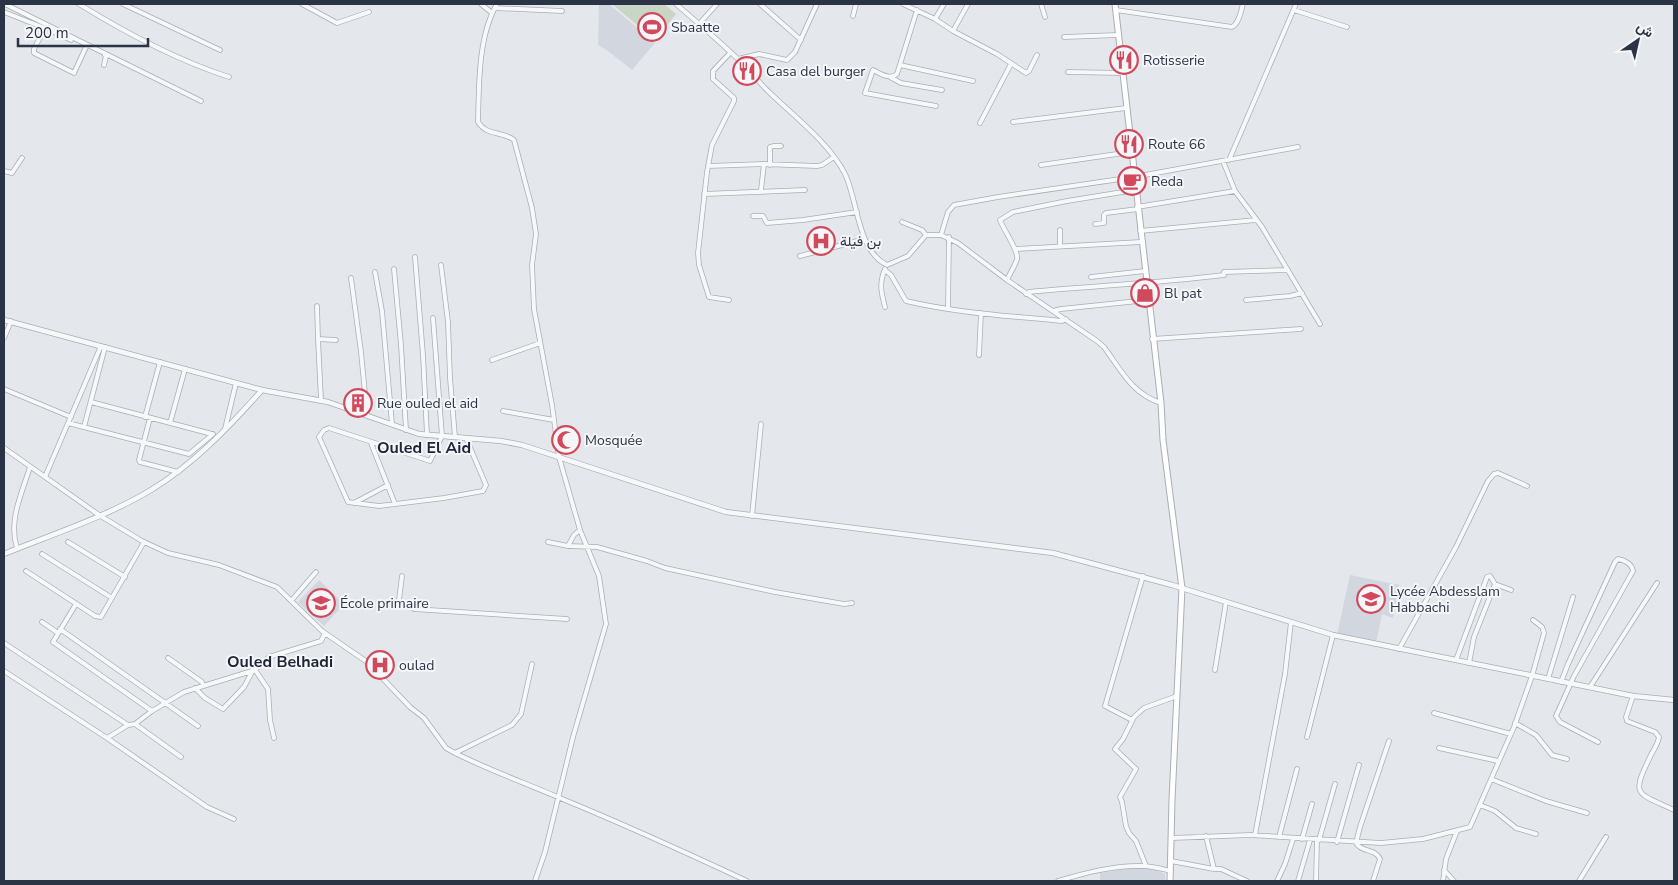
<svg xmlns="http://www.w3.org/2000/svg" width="1678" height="885" font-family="'Nunito Sans',Vazirmatn,sans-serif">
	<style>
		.built { fill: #d2d6de }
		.green { fill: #c9d6c5 }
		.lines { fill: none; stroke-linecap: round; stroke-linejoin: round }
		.minor-casing { stroke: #a9aeb7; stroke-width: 5.5 }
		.tertiary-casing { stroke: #a9aeb7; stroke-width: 6 }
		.secondary-casing { stroke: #a9aeb7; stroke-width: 7 }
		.minor { stroke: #f7f8fa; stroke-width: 4 }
		.tertiary { stroke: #f7f8fa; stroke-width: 4.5 }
		.secondary { stroke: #fff; stroke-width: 5 }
		.labels { text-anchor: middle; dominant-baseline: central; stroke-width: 4; stroke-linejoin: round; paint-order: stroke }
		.poi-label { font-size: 14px; fill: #2b3445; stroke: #f4f6f9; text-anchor: start }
		.quarter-label { font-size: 16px; font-weight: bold; fill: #1d2536; stroke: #f4f6f9 }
	</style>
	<rect width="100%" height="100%" fill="#e4e7ec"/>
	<path class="built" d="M599,4H609L655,43L632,70L608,51L598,45Z
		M1350,575L1399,585L1393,618L1382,614L1376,643L1337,635Z
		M319,580L344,604L324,626L298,602Z
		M1146,866L1165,874V881H1100V873Z"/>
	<path class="green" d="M612,4H664L676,14L655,40Z"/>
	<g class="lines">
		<defs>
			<path id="minor" d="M5,4L201,101
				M79,4C126,33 176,60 229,77
				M123,4L220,50
				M302,4L337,23L369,12
				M481,4L492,13
				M497,4C478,36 479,85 478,122C488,137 501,130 514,140L532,208L536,234L532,265L534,309L552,405L559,457L580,530L599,576L606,624L573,737L545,852L535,881
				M676,4C697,22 719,41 739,60C750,70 759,83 770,93C794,116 830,144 845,174C858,200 857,251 887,265L908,256L926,235H941L958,243L1007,280L1097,341L1104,347C1121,370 1132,394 1161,403
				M760,4L801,40
				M903,4L935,19L953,31L997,54L1026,73L1029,71L1037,55
				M1041,4L1045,17
				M495,8L562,11
				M917,10L897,74C890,80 881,74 873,70L865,93L936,106
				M1116,10L1232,27C1239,24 1241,11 1243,4
				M1294,10L1347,27
				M4,12L47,29L71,40
				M853,16L856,4
				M935,19L944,4
				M699,24L717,4
				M45,28L34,49V53L74,73L86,47
				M953,31L968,4
				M1064,37L1118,35
				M738,59L759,54L787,60L795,52L817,4
				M104,65L106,56L105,55
				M900,65L973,81
				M1068,72L1123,73
				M890,77L901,83L942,90
				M1013,122L1126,108
				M980,123L1011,64
				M1229,160L1296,4
				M1223,161L1235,191L1262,227L1320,324
				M770,165V147L774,146H781
				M1041,165L1131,152
				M708,166L764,164
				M4,171L12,173L22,158
				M761,190L764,164L817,166L822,165L834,157
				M704,194L805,190
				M1137,207L1235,191
				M753,216H763L767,223L803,220L857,212
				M902,222L922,230L926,235
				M1095,224L1104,223V215L1106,213L1138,209
				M1140,231L1256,220
				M941,235L948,212L954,205L998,197L1134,177L1298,147
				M1060,246V230
				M1016,249L1141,242
				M800,256L865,239
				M415,257L423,355L427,435
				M441,265L448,322L450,378L455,437
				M394,269L401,345L406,430
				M885,269C879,283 881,292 885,307
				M885,270L891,275L906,301C957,313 1010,316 1062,321L1066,319
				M375,272L382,311L392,424
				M1091,277L1145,271
				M351,278L361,352L367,414
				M1007,280C1010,273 1015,266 1017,259C1019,251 1003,229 1000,220L1013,212L1067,201L1135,190
				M1026,294L1029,292C1094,286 1159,283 1224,275V272L1288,270
				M729,300L709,297L699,265L698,253L707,172L712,145L734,101V98L713,79V71L730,53
				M1246,300L1290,296L1302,293
				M317,306L318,339L336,340
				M948,308L949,237
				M1053,311L1061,309L1148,300
				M433,318L442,436L430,461L329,428L324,430L319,437L348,502L379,506L444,498L483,491L486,485L466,438
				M4,338L11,321
				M318,339L321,400
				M1152,339L1301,329
				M979,355L981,313
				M492,360L540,343
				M4,389L71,417
				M91,402L212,434
				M503,411L554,420
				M145,417L160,362
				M150,418L139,460L140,462L178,472
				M68,423L189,454L213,434
				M170,423L185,369
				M84,427L105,347
				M225,429L236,383
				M371,443L395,504
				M4,448L99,515L142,541L168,553L219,565L277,587L322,631L367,662L410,707L424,718L446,748L455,753C489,770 525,783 560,798C623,824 685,852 747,881
				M45,477L101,346
				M354,503L388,485
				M752,516L761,424
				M68,542L125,577
				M548,542L568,546L597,547L647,561L665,568L775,592L844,604L852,603
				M568,546L574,535L580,530
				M17,548C8,521 22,493 30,467
				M42,554L112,598
				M26,571L95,616L101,617L144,542
				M399,600L402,576
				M291,601L316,572
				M76,604L53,642L152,711
				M414,609L567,619
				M42,622L58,633
				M60,629L198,726
				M4,643L128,725
				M1399,649L1456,547L1488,481L1494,474L1498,473L1527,486
				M168,658L202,682L203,686
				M1456,660L1487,577L1490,576L1495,584L1511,590
				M1469,663L1474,637L1495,584
				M1215,670L1226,602
				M4,671L107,738L207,807L234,819
				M1548,679L1573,597
				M1561,682L1568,664L1615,562L1618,559C1625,560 1632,564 1633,571L1574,676L1556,716L1560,722L1598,742
				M1590,687L1657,583
				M195,688L205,698L223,709L244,687L252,672
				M1633,696L1626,717L1627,721L1655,732L1659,737C1658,744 1654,749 1651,755C1631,796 1635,792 1674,810
				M1434,713L1511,734
				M1132,720L1105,706L1143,576
				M1515,723L1536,735L1552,755L1567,759
				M135,724L181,757
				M1307,737L1333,635
				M107,738L128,725L135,724L152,711L184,692L255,670
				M274,738L270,720L268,689L255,670L269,657L321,641L325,633
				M1439,748L1498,761
				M455,753L512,725L521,714L532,664
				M1491,779L1546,801L1587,813
				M1480,805L1495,811L1516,828L1536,834
				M1255,835L1285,674L1291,622
				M1279,837L1297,769
				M1172,838L1250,835L1381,843L1423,839L1470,827L1514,727L1532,676L1544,633L1542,627L1533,620
				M1302,839L1312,804
				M1319,840L1335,784
				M1337,842L1359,765
				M1171,861L1214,869L1206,836
				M1146,866L1136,841L1129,833L1126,826L1122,802L1120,797L1136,769L1115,749L1123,739L1134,717L1144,708L1177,696
				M1214,869H1221L1247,881
				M1444,870L1454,881
				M1058,881C1085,873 1114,865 1143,866C1152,866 1162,869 1171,871
				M1277,881L1285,864L1293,839
				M1298,881L1310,840
				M1316,881L1317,840
				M1373,881L1380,859C1375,848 1362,853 1356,843L1360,827L1389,741
				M1443,881L1446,859L1457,831
				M1579,881L1606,837"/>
			<path id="tertiary" d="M4,320L262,390L328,402L419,434L501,441L522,445L726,512L1053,553L1172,585L1333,635L1633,696L1674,700
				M4,554C53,534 106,517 151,490C194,464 229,427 262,390"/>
			<path id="secondary" d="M1115,4L1161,403L1163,440L1182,588L1172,800L1170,881"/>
		</defs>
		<use href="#minor" class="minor-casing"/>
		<use href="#tertiary" class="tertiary-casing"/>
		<use href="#secondary" class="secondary-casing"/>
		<use href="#minor" class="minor"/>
		<use href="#tertiary" class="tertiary"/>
		<use href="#secondary" class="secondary"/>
	</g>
	<defs>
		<symbol id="stadium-ring" viewBox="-11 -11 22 22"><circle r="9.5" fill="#f4f6f9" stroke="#d1495b" stroke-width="1.5"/><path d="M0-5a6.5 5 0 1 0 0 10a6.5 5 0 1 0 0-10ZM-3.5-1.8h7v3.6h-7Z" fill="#d1495b"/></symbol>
		<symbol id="restaurant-ring" viewBox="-11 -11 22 22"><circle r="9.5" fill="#f4f6f9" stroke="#d1495b" stroke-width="1.5"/><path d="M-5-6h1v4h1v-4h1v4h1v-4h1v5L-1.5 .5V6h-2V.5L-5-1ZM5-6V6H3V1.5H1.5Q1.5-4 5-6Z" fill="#d1495b"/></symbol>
		<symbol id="cafe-ring" viewBox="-11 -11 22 22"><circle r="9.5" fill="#f4f6f9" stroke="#d1495b" stroke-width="1.5"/><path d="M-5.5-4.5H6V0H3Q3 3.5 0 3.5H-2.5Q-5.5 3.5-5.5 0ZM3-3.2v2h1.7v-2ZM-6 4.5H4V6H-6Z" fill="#d1495b"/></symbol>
		<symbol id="hospital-ring" viewBox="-11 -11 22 22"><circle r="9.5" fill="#f4f6f9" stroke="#d1495b" stroke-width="1.5"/><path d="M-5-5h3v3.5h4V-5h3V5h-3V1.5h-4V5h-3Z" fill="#d1495b"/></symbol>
		<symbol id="shop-ring" viewBox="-11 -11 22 22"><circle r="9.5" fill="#f4f6f9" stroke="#d1495b" stroke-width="1.5"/><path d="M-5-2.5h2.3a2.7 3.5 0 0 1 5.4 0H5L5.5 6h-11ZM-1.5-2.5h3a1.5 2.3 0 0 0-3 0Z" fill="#d1495b"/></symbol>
		<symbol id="building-ring" viewBox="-11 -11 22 22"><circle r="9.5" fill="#f4f6f9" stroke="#d1495b" stroke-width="1.5"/><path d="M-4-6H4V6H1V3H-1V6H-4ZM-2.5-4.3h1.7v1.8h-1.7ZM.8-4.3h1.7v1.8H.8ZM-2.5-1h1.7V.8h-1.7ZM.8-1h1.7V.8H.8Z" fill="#d1495b"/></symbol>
		<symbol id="mosque-ring" viewBox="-11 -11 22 22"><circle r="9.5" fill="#f4f6f9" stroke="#d1495b" stroke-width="1.5"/><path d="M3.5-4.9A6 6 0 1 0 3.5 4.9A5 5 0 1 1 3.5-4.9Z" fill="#d1495b"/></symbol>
		<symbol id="school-ring" viewBox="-11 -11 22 22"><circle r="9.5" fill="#f4f6f9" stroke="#d1495b" stroke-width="1.5"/><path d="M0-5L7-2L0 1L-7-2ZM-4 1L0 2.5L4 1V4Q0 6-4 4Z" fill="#d1495b"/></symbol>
	</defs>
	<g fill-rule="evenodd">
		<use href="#stadium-ring" x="636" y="11" width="32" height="32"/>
		<use href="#restaurant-ring" x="1108" y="44" width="32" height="32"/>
		<use href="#restaurant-ring" x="731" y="55" width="32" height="32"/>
		<use href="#restaurant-ring" x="1113" y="128" width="32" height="32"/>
		<use href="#cafe-ring" x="1116" y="165" width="32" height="32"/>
		<use href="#hospital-ring" x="805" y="225" width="32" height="32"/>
		<use href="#shop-ring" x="1129" y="277" width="32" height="32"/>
		<use href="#building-ring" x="342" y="387" width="32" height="32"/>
		<use href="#mosque-ring" x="550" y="424" width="32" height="32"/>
		<use href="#school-ring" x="1355" y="583" width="32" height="32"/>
		<use href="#school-ring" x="305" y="587" width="32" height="32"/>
		<use href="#hospital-ring" x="364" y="649" width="32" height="32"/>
	</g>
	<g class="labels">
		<g class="poi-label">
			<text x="671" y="27">Sbaatte</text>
			<text x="1143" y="60">Rotisserie</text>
			<text x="766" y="71">Casa del burger</text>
			<text x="1148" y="144">Route 66</text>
			<text x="1151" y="181">Reda</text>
			<text x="840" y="241">بن فيلة</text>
			<text x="1164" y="293">Bl pat</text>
			<text x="377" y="403">Rue ouled el aid</text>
			<text x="585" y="440">Mosquée</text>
			<text x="1390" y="591">Lycée Abdesslam<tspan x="1390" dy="16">Habbachi</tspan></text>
			<text x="340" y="603">École primaire</text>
			<text x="399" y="665">oulad</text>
		</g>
		<g class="quarter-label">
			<text x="424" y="448">Ouled El Aid</text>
			<text x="280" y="662">Ouled Belhadi</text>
		</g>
	</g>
	<rect width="1678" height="885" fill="none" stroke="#2b3445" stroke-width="10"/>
	<g transform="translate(1638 40) rotate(34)" stroke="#f4f6f9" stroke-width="4" paint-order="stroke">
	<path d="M0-4L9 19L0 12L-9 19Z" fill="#2b3445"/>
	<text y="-8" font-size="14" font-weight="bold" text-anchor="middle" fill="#2b3445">ش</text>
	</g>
	<path d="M18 38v8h130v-8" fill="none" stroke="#2b3445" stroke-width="2.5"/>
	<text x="25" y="38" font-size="15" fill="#2b3445" stroke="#f4f6f9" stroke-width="4" paint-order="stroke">200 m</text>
</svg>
